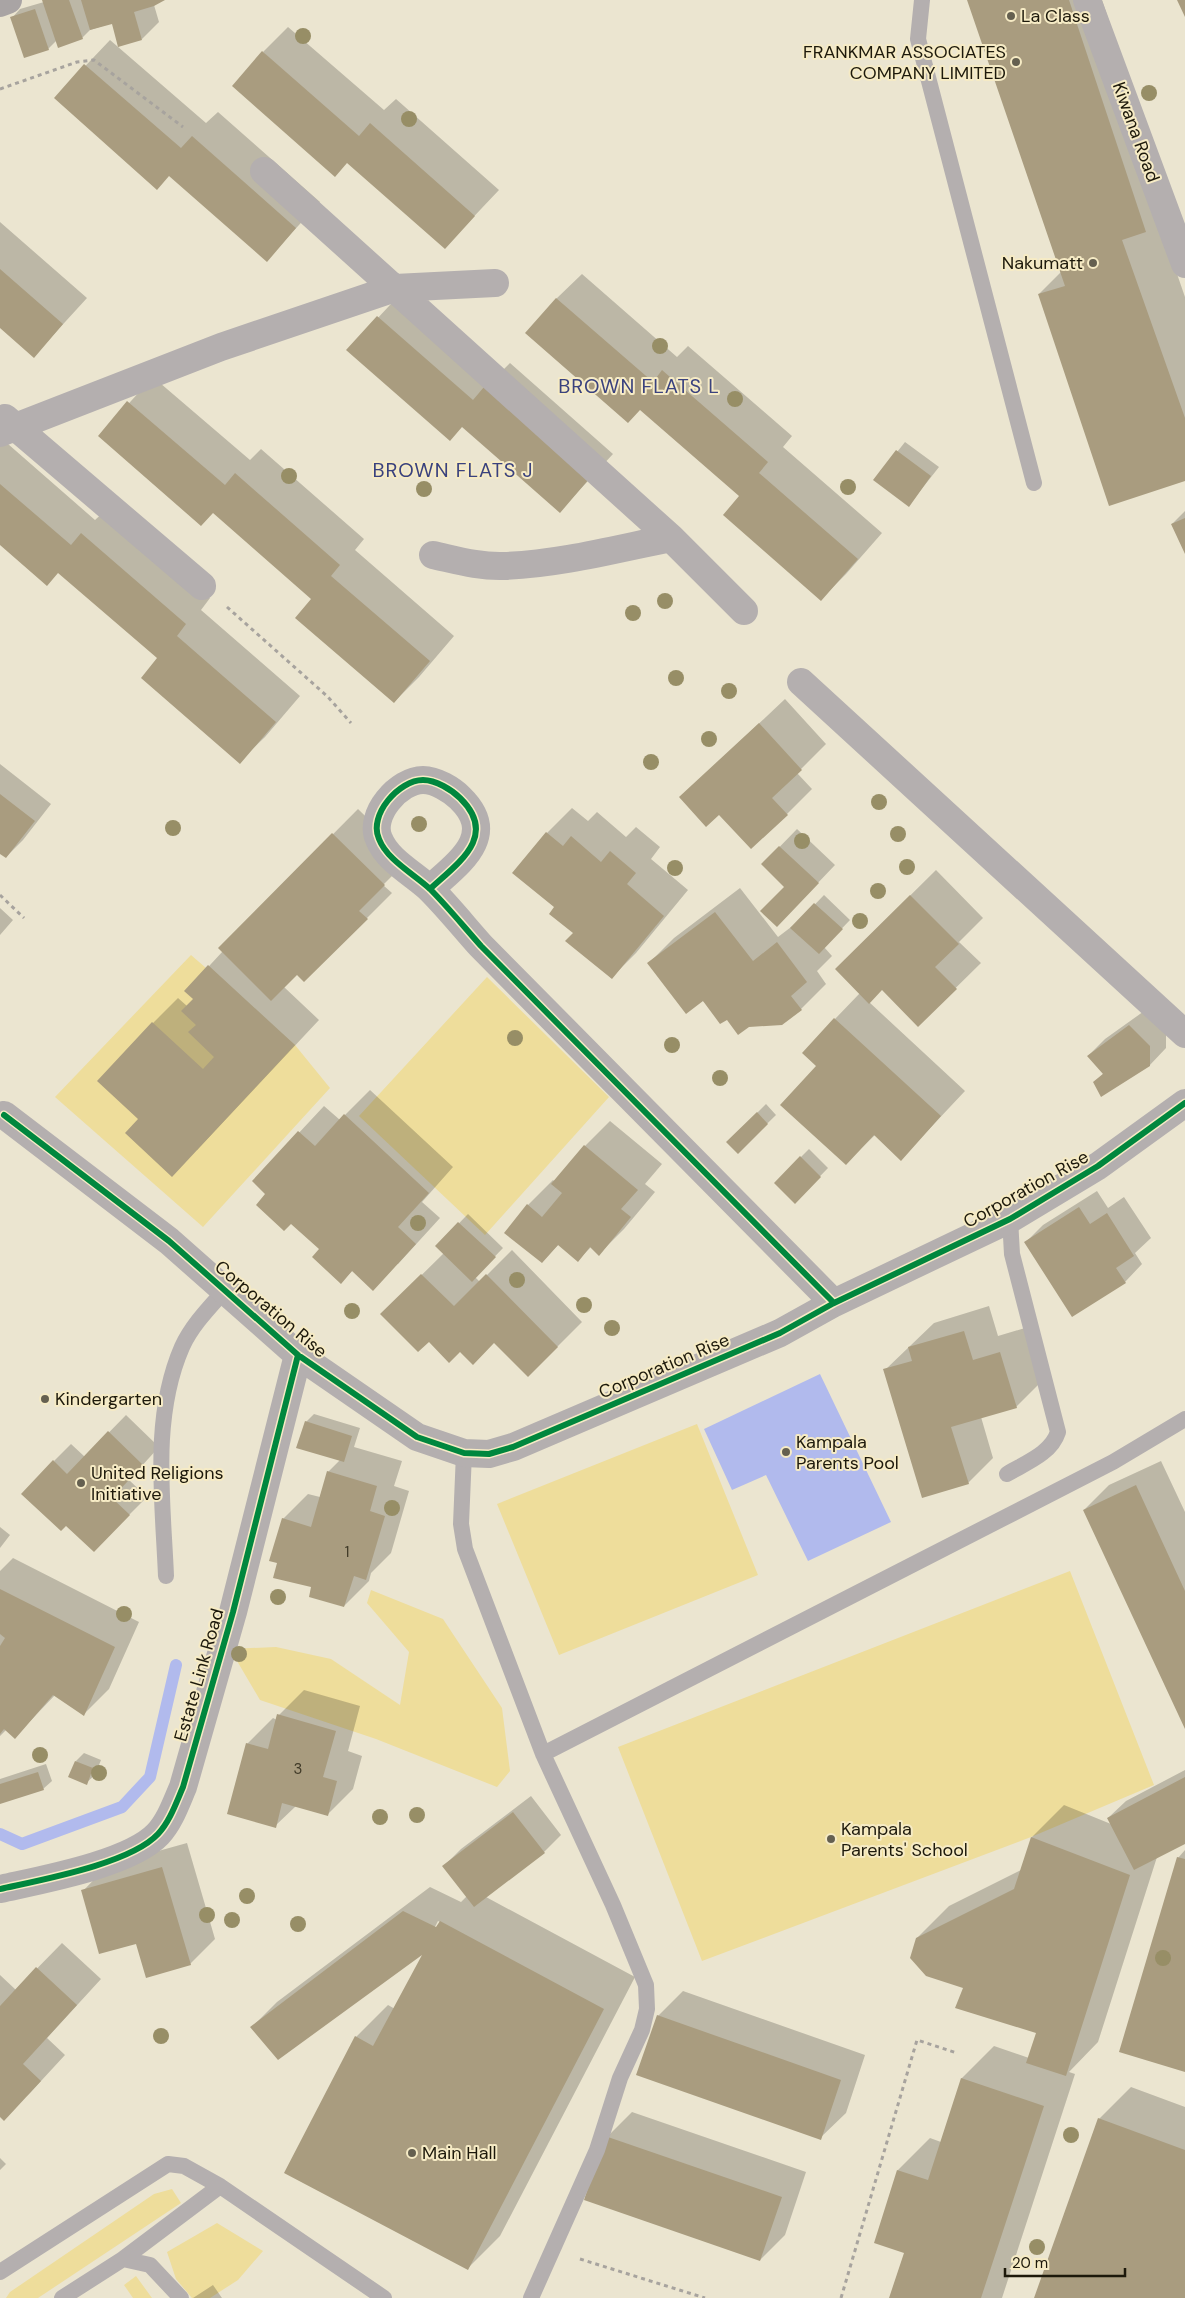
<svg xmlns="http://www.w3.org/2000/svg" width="1185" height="2298" font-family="'DM Sans',sans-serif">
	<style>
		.green { fill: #eedd9b }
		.water { fill: #b1baed }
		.shadow { fill: #0003; fill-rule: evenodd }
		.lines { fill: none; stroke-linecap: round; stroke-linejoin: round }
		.stream { stroke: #b1baed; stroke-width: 12 }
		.building { fill: #a99c7f }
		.path { stroke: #a7a39e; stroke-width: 3; stroke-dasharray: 4 4; stroke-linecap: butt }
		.service { stroke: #b4afaf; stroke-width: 16 }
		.minor { stroke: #b4afaf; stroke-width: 28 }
		.secondary { stroke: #a9a4a4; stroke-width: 28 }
		.cycleway-casing { stroke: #f6ebc5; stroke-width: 9 }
		.cycleway { stroke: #00873e; stroke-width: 6 }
		.tree { fill: #978e66 }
		.poi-dot { fill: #656050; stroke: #f6ebc5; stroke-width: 2 }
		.labels { text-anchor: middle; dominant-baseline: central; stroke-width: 4; stroke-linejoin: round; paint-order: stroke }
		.number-label { font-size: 15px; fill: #403a28 }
		.poi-label { font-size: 18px; fill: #1d190b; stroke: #f6ebc5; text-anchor: start }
		.street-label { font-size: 18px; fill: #1d190b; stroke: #f6ebc5 }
		.quarter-label { font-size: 20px; letter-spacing: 1px; fill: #3a427e; stroke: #f6ebc5 }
	</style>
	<rect width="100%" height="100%" fill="#ebe5d0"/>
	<path class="green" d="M191,955L295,1045L330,1088L203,1227L55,1097Z
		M487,977L609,1097L485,1235L359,1116Z
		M697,1424L758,1575L559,1655L497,1504Z
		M1070,1571L1154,1785L1031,1837L702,1961L618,1747Z
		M371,1590L443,1619L502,1708L510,1771L497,1787L376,1739L260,1700L230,1649L276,1647L331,1659L400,1705L409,1652L367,1603Z
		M172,2189L181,2203L38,2298H6L10,2292L154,2194Z
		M217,2223L263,2251L238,2280L210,2298H192L176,2279L167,2252Z
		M136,2276L152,2298H133L124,2285Z"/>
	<path class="water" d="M820,1374L891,1522L808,1561L766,1475L732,1490L704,1429Z"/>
	<path class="shadow" d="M43,0H163L154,5L159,22L142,39L112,23L90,30L82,38L57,40L48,49L12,18L20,9L44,2Z
		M969,0H1102L1171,206L1158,219L1185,297V479L1039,294L1061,272Z
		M288,27L384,110L396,99L499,190L445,247L263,52Z
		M110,40L206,123L218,112L320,202L267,260L170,175L55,98Z
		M0,222L87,298L34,356L0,326Z
		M582,274L677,357L688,346L792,436L783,447L882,533L846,574L821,599L741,496L641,409L556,299Z
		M403,291L498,375L510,363L613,454L560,511L463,426L348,350Z
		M153,377L250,460L261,449L364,539L355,550L454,636L419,677L394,702L313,598L213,511L99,436Z
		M0,437L95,520L107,509L210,598L201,610L300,696L265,737L239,762L159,658L59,572L0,543Z
		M905,442L939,467L909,505L875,480Z
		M1185,511V551L1172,524Z
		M785,699L826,744L797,773L812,789L787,814H719L680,798Z
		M0,764L51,804L23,840L6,857L0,852Z
		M572,808L588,821L597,812L626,837L636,827L660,847L651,859L688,890L636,953L611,978L555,907L514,873L547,833Z
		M358,809L409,859L383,885L392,893L304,981L297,973L284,987L319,1020L197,1150L139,1119L153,1023L178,998L187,1006L194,999L186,991L223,951L220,948Z
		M797,829L835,865L794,908L785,887L763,864Z
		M936,870L983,918L959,942L981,963L918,1025L882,989L869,1002L965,1091L901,1159L875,1135L846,1163L818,1066L835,1019L860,993L836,969Z
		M740,888L778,937L799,921L824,895L850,920L824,947L832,956L817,971L826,984L801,1009L727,1018L649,963L674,938Z
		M0,908L13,920L0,935Z
		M1147,1009L1166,1028V1048L1149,1066L1094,1082L1104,1073L1088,1056L1105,1039Z
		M370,1090L453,1167L422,1202L440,1218L398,1264L353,1270L341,1282L320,1249L254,1181L324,1106L340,1120Z
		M766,1104L776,1115L738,1152L728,1142Z
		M610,1121L662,1164L645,1184L655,1192L624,1229L599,1254L591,1247L578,1260L559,1244L542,1262L506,1232L528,1205L553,1180L555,1182L585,1146Z
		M809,1149L828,1168L795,1202L775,1183Z
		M1097,1191L1108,1208L1124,1197L1151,1238L1135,1253L1142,1264L1125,1282L1026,1242L1043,1225Z
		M468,1214L503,1248L475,1277L480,1282L512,1250L582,1322L528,1376L494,1342L460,1350L429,1340L382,1314L444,1253L437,1246Z
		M989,1306L998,1336L1025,1328L1041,1382L1016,1407L981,1417L993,1458L968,1483L885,1370L934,1323Z
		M314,1414L360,1428L354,1447L402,1461L394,1486L409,1491L391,1553L371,1573L369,1581L344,1606L279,1563L283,1519L308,1494L320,1497L328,1472L340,1460L306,1422Z
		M126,1415L159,1447L129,1480L147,1497L94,1550L54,1461L71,1444L85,1457Z
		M1161,1461L1185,1512V1726L1084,1510L1109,1485Z
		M0,1527L10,1535L0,1548Z
		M13,1558L139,1622L109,1689L84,1714L55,1695L15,1737L7,1729L0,1736V1571Z
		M304,1690L360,1706L348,1751L362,1756L353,1789L328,1814L296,1806L275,1826L247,1744L273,1718L277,1720L279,1715Z
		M84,1753L101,1760L95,1775L86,1783L76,1761Z
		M46,1764L52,1781L43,1789L0,1803V1779Z
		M1185,1770V1842L1157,1857L1098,2042L1069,2072L1075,2074L1002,2298H891L905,2252L898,2170L930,2138L941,2142L962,2078L994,2046L1029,2058L1038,2032L965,1987L917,1938L949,1906L1021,1870L1032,1837L1064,1805L1111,1824L1108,1818L1126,1801Z
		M531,1796L561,1835L544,1852L486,1897L635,1977L500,2236L468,2268L356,2037L388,2005L395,2009L426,1951L252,2027L277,2002L430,1887L461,1902L467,1896L444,1866L461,1849ZM438,1921L440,1922L425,1946Z
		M187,1843L215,1939L190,1964L137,1942L83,1891L108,1865Z
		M1185,1850V2071L1178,1858Z
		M62,1943L101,1979L47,2038L65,2055L29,2094L0,2116V1975L16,1990Z
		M683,1991L865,2055L846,2113L820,2138L658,2016Z
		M1131,2087L1185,2107V2298H1036L1099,2119Z
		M632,2112L806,2172L785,2235L760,2260L607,2137Z
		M0,2158L6,2164L0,2170Z
		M213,2285L222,2298H193Z"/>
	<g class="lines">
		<path class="stream" d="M0,1834L22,1844L122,1807L150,1777L176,1665"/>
	</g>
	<path class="building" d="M42,0H69L83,39L58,48Z
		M81,0H165L154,6L134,12L142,40L118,47L112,24L90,30Z
		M967,0H1069L1146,232L1122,240L1185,418V481L1109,506L1038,294L1065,286Z
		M1177,0H1185V17Z
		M35,9L49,50L24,58L10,17Z
		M262,51L359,136L370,123L475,216L445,249L347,163L335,177L232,86Z
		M84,64L181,148L192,136L296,228L267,262L169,176L157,190L54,98Z
		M0,269L63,324L34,358L0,328Z
		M556,298L653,382L662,370L768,462L759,473L858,559L821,601L723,515L739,496L640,410L628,423L525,333Z
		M377,316L473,400L484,387L589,479L560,513L462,427L450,441L346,350Z
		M127,401L225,485L235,473L340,565L331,576L430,661L394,703L295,618L311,599L213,513L201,526L98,436Z
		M896,450L931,476L909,507L873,480Z
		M0,484L71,545L81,533L186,624L177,636L276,722L240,764L141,678L157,658L58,573L47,586L0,545Z
		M1185,518V554L1171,524Z
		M759,723L802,770L772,798L788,815L751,849L719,815L706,827L679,797Z
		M0,794L35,821L6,858L0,854Z
		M546,832L563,846L571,836L601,862L610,851L636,873L627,884L664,916L612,979L565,941L573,933L549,914L554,907L512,873Z
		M332,833L385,885L359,911L368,919L304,982L297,975L271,1001L218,948Z
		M779,846L819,883L777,927L760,911L784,887L761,864Z
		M910,895L959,944L935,967L957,989L918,1027L882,990L869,1004L835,969Z
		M814,903L843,929L819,954L790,928Z
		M715,912L753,961L777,942L807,982L791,996L802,1010L782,1025L749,1027L738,1035L727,1020L720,1024L703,1001L686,1014L647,963Z
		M208,965L295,1045L172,1177L125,1133L138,1119L97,1081L152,1022L203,1069L214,1057L188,1032L196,1025L181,1011L193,999L184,991Z
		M834,1018L941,1116L901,1161L874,1135L846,1165L780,1105L816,1066L802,1053Z
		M1129,1025L1150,1046V1066L1101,1097L1093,1082L1103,1074L1087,1056Z
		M757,1112L768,1124L738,1154L726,1142Z
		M344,1114L429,1193L398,1227L416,1244L373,1291L352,1271L341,1284L312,1257L319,1249L291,1224L284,1231L256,1205L265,1194L252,1181L298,1131L315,1146Z
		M584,1145L638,1190L621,1209L631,1217L599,1256L590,1247L578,1262L558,1245L542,1263L504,1233L527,1204L542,1217L562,1193L551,1184Z
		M800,1156L821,1177L795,1204L774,1183Z
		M1079,1207L1090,1224L1107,1213L1134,1256L1116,1268L1126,1283L1072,1317L1024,1242Z
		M458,1222L496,1257L472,1282L435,1246Z
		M421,1274L454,1306L486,1274L558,1347L528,1377L494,1343L473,1365L460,1352L449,1363L429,1342L418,1352L380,1314Z
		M964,1331L973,1360L1000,1352L1017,1408L951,1427L969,1484L922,1498L883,1369L912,1361L908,1347Z
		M305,1421L352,1436L344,1462L296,1448Z
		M108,1431L143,1465L112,1498L130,1515L94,1552L66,1526L61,1531L21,1494L53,1460L67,1474Z
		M327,1471L377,1486L370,1511L385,1516L366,1580L354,1576L344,1607L309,1597L311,1587L273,1578L277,1563L269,1561L282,1518L311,1527Z
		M1136,1485L1185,1591V1729L1083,1510Z
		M0,1589L115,1647L84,1716L53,1695L15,1739L4,1729L0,1734V1646L5,1638L0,1634Z
		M277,1714L336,1731L323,1777L337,1781L328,1816L282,1803L276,1828L227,1814L246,1743L268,1749Z
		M75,1761L93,1768L87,1785L68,1777Z
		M38,1772L44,1790L0,1804V1784Z
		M1185,1777V1844L1134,1870L1107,1818Z
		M513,1812L545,1853L474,1907L442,1866Z
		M1031,1837L1130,1875L1066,2076L1026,2063L1036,2033L955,2008L963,1988L926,1976L910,1958L916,1938L1014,1889Z
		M1177,1857L1185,1859V2072L1119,2052Z
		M162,1867L191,1965L146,1978L136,1944L99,1954L81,1890Z
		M403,1911L436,1927L440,1921L604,2009L468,2270L284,2173L355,2036L373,2046L422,1955L278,2060L250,2027Z
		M36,1967L77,2005L23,2064L41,2081L4,2121L0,2117V2006Z
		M657,2015L841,2080L821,2140L636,2075Z
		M961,2078L1044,2106L981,2298H889L904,2253L874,2243L897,2170L928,2180Z
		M1098,2118L1185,2150V2298H1034Z
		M605,2136L782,2197L760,2261L584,2200Z"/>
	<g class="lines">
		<path class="path" d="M0,89L77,62L94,60L183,127
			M227,607L327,696L351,723
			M0,895L24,918
			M580,2259L705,2298
			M841,2298L917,2040L957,2053"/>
		<path class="service" d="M922,0L918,39L1034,483
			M464,1453L461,1524L465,1549L543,1754L613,1905L646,1985L647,2009L642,2030L620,2078L597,2150L531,2298
			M1007,1474C1025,1463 1051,1454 1058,1432L1012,1254L1010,1219
			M166,1576C163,1501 151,1418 182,1347C192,1325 210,1307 225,1290
			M543,1754L1113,1462L1185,1419
			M123,2259L220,2186
			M0,2272L168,2164L184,2166L220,2186L384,2298
			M62,2298L123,2259L150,2265L181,2298"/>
		<path class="minor" d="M1087,0L1185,264
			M264,171L671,538L744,611
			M5,418L202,586
			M0,433L221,347L395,288L495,283
			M433,555C456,560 480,567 504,566C560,564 616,549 671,538
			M801,682L1185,1034
			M430,889C458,863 499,836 460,798C452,790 436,780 423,780C399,780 368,815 379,839C387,860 414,874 430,889C448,907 464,927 481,946L834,1303
			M4,1115L169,1241L298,1355L417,1437L464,1453L489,1454L513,1447L780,1333L834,1303L1010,1219L1098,1166L1185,1103
			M0,1889C40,1880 130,1864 158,1834C170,1821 176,1803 183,1787L233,1612L298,1355"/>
		<path class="secondary" d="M0,3L8,0"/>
		<defs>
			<path id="cycleway" d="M430,889C458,863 499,836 460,798C452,790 436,780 423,780C399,780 368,815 379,839C387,860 414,874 430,889C448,907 464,927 481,946L834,1303
				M4,1115L169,1241L298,1355L417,1437L464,1453L489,1454L513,1447L780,1333L834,1303L1010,1219L1098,1166L1185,1103
				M0,1889C40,1880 130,1864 158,1834C170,1821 176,1803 183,1787L233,1612L298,1355"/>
		</defs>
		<use href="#cycleway" class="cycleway-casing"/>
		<use href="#cycleway" class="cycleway"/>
	</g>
	<g class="tree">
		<circle cx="303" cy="36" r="8"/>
		<circle cx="1149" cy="93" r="8"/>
		<circle cx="409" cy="119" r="8"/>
		<circle cx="660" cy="346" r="8"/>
		<circle cx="735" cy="399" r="8"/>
		<circle cx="289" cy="476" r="8"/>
		<circle cx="848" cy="487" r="8"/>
		<circle cx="424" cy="489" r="8"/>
		<circle cx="665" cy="601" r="8"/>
		<circle cx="633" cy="613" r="8"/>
		<circle cx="676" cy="678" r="8"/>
		<circle cx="729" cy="691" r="8"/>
		<circle cx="709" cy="739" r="8"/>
		<circle cx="651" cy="762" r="8"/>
		<circle cx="879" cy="802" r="8"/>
		<circle cx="419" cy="824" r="8"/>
		<circle cx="173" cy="828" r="8"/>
		<circle cx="898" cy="834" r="8"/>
		<circle cx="802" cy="841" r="8"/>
		<circle cx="907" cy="867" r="8"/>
		<circle cx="675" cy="868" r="8"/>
		<circle cx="878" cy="891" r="8"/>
		<circle cx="860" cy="921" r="8"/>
		<circle cx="515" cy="1038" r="8"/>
		<circle cx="672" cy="1045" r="8"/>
		<circle cx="720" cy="1078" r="8"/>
		<circle cx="418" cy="1223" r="8"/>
		<circle cx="517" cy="1280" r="8"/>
		<circle cx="584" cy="1305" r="8"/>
		<circle cx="352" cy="1311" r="8"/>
		<circle cx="612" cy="1328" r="8"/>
		<circle cx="392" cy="1508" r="8"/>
		<circle cx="278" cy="1597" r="8"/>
		<circle cx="124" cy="1614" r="8"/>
		<circle cx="239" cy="1654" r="8"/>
		<circle cx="40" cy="1755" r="8"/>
		<circle cx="99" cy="1773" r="8"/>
		<circle cx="417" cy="1815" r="8"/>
		<circle cx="380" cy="1817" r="8"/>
		<circle cx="247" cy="1896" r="8"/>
		<circle cx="207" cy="1915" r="8"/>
		<circle cx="232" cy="1920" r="8"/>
		<circle cx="298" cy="1924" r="8"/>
		<circle cx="1163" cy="1958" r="8"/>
		<circle cx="161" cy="2036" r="8"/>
		<circle cx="1071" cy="2135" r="8"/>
		<circle cx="1037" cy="2247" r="8"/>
	</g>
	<g class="poi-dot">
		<circle cx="1011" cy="16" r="5"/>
		<circle cx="1016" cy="62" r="5"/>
		<circle cx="1093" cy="263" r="5"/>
		<circle cx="45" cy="1399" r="5"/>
		<circle cx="786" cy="1452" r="5"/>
		<circle cx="81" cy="1483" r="5"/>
		<circle cx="831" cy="1839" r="5"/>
		<circle cx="412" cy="2153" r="5"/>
	</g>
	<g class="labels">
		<g class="number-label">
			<text x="347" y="1552">1</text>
			<text x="298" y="1769">3</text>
		</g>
		<g class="poi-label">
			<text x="1021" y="16">La Class</text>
			<text x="1006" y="52" text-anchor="end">FRANKMAR ASSOCIATES<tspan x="1006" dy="21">COMPANY LIMITED</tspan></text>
			<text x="1083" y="263" text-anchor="end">Nakumatt</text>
			<text x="55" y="1399">Kindergarten</text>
			<text x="796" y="1442">Kampala<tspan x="796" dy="21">Parents Pool</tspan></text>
			<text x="91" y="1473">United Religions<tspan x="91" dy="21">Initiative</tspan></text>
			<text x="841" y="1829">Kampala<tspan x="841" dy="21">Parents' School</tspan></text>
			<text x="422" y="2153">Main Hall</text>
		</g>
		<g class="street-label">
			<text transform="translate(1136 132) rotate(70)">Kiwana Road</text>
			<text transform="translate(1026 1189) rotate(-29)">Corporation Rise</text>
			<text transform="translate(271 1309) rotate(40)">Corporation Rise</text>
			<text transform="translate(664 1366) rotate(-23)">Corporation Rise</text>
			<text transform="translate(199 1675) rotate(-74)">Estate Link Road</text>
		</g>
		<g class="quarter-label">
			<text x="639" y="386">BROWN FLATS L</text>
			<text x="453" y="470">BROWN FLATS J</text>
		</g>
	</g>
	<path d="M1005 2268v8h120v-8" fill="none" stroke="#1d190b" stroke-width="2.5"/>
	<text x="1012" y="2268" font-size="15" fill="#1d190b" stroke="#f6ebc5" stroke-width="4" paint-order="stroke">20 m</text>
</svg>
